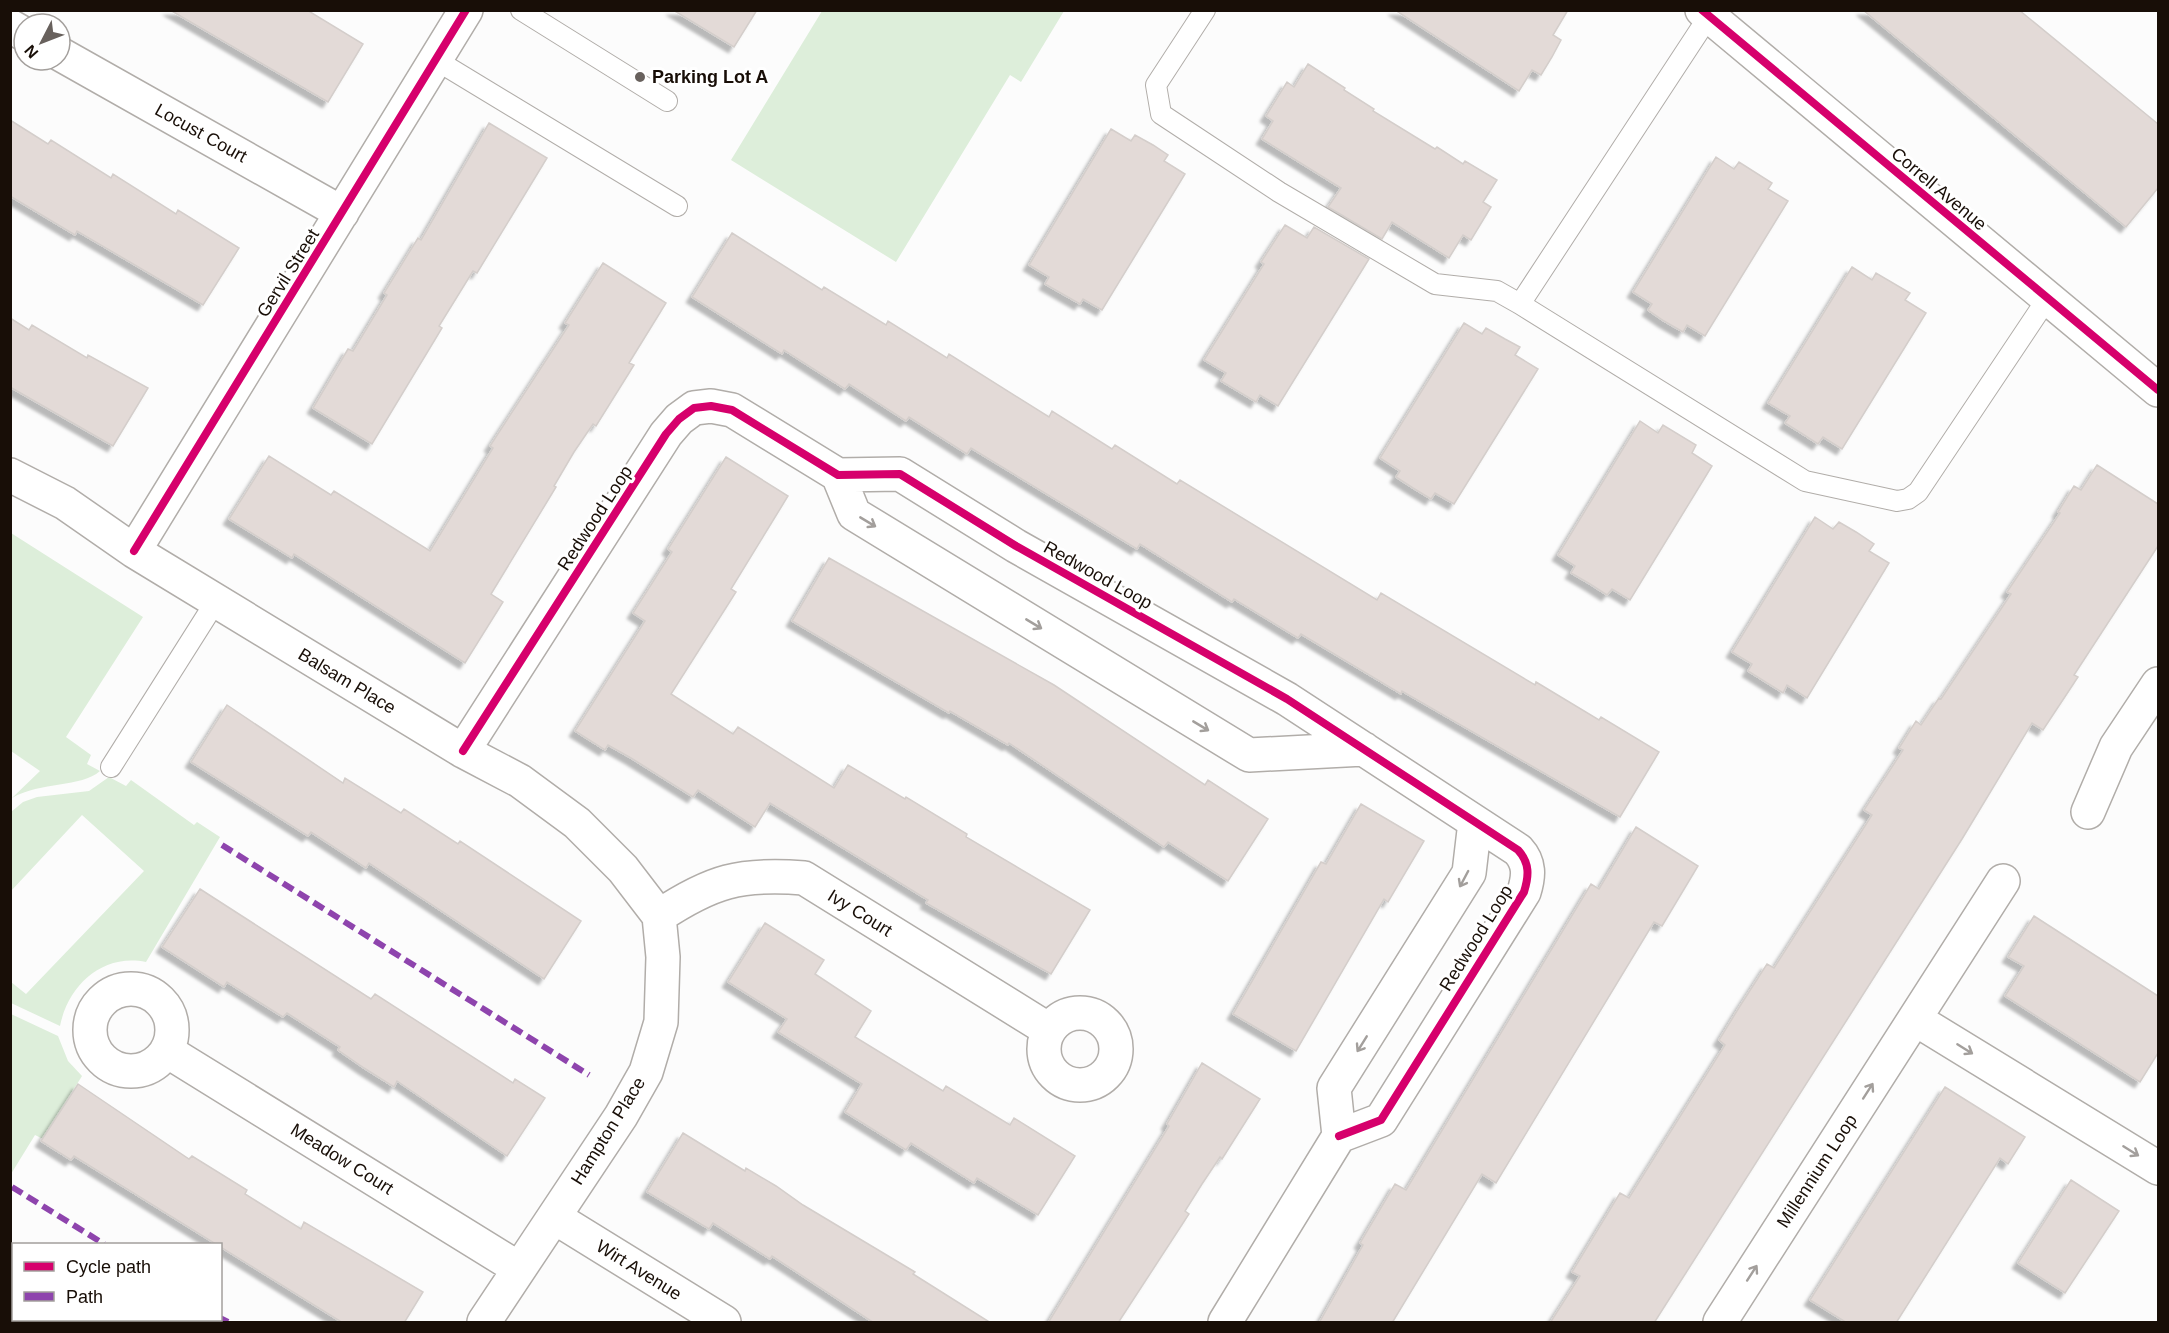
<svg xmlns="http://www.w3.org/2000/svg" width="2169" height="1333" font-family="Arial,sans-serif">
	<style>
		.green { fill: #ddeeda }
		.building { fill: #e3dad7; stroke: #d4cecb; stroke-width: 1.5; filter: url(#shadow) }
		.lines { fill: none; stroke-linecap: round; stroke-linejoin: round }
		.service-casing { stroke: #b1ada9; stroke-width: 22 }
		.minor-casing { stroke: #b1ada9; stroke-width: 36 }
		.service { stroke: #fff; stroke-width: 20 }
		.minor { stroke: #fff; stroke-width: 33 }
		.quiet { stroke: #8e44ad; stroke-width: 6; stroke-dasharray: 12 6; stroke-linecap: butt }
		.cycleway-casing { stroke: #fff; stroke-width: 11 }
		.cycleway { stroke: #d6006c; stroke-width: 8 }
		.oneway { stroke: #a39f9c }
		.poi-dot { fill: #68615d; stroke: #fff; stroke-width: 2 }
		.labels { text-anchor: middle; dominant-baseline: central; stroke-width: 6; stroke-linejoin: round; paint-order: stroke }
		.poi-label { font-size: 18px; font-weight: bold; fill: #180e07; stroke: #fff; text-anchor: start }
		.street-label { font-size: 18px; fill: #180e07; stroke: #fff }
	</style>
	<defs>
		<filter id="shadow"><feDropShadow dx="-5.5" dy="5.5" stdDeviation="1.5" flood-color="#0004"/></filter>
	</defs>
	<rect width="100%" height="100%" fill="#fcfcfc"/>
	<path class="green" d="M822,11H1064L1021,82L1010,75L896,262L731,160Z
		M11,533L143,617L66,737L91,755L87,764L100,771C81,788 41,781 12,798L40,771L11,751Z
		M109,777L126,786L131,780L194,825L197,822L220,837L146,962C102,953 68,986 60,1026L11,1003V982L26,994L144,871L82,815L11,891V812L23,802L37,797L89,791Z
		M11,1014L58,1036L68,1061L82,1076L43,1139L35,1135L11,1174Z"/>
	<path class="building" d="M170,10H307L363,44L328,102Z
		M673,10H757L734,47Z
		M1395,10H1568L1553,35L1561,40L1552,57L1541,75L1532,70L1519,91Z
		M1863,10H2019L2158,124V188L2126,227Z
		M1308,64L1345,88L1344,90L1374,109L1373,111L1435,149L1437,147L1463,164L1465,161L1497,180L1483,202L1491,207L1471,240L1463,235L1449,258L1392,222L1382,239L1328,207L1341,188L1262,139L1273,121L1266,116L1287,82L1294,87Z
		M10,120L48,144L51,140L111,178L113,174L176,214L178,210L239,248L203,305L77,231L75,235L10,196Z
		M489,123L547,158L477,273L473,271L439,326L442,328L372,444L313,408L348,349L353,351L387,295L384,293L418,238L421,240Z
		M1111,129L1131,141L1135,135L1153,145L1168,155L1164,161L1185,174L1102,310L1083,299L1080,304L1045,284L1049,277L1029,265Z
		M1716,157L1734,169L1739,162L1772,183L1768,189L1788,201L1705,336L1687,325L1683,332L1664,321L1648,310L1652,304L1633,292Z
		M1285,225L1307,238L1314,227L1369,259L1278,406L1260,395L1256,402L1221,381L1226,373L1204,360L1264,264L1261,262Z
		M732,233L822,290L824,287L886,325L888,321L947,358L949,354L1049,417L1052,411L1112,449L1115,445L1177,484L1180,480L1377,600L1381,593L1535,685L1536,682L1599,720L1601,717L1659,752L1620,817L1402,691L1401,694L1301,634L1298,638L1234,599L1232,602L1140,544L1137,549L971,448L967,454L909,417L906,421L849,384L845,389L784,350L782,354L692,297Z
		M603,263L666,303L629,363L634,365L596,426L593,424L574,452L554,486L556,487L491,594L503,602L465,663L294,554L292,558L229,519L269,456L331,495L334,491L430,551L493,448L490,446L569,325L565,323Z
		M1852,267L1872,280L1876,273L1910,293L1905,300L1926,313L1842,449L1823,437L1818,444L1801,433L1785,423L1790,416L1768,403Z
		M10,318L29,330L32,325L87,358L88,355L148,388L113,446L10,387Z
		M1464,323L1482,334L1486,328L1505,339L1520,347L1515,355L1538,369L1454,504L1435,493L1431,499L1413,488L1396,477L1400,471L1380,458Z
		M1640,421L1658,433L1663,425L1696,445L1692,453L1712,466L1630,600L1612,589L1607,595L1590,584L1571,573L1575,566L1558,555Z
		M726,457L788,496L731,589L736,592L671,694L733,734L738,727L834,788L848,765L905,799L906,797L967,834L966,837L1090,910L1051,974L926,903L928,900L770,803L755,827L698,790L693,797L631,758L608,745L605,750L575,731L645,621L633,613L672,552L668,549Z
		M2097,465L2158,504V546L2074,675L2078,677L2043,730L2032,723L1962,839L1654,1323H1550L1580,1276L1572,1272L1620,1193L1629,1198L1725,1045L1719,1040L1740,1006L1767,964L1774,968L1872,815L1864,810L1903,750L1899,748L1916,721L1921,725L1939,698L1941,699L2011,594L2007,592L2060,513L2058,512L2074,486L2081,490Z
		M1815,517L1833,529L1839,522L1856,532L1874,544L1869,551L1889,563L1807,698L1787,685L1783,693L1748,671L1752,664L1732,652Z
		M829,558L1054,685L1205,785L1208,780L1268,819L1228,881L1168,842L1164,847L1009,743L1008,745L950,711L949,713L792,621Z
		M227,705L343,783L345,778L401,813L404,809L458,844L460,841L581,921L544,979L369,863L366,868L311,832L308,836L191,762Z
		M1361,804L1424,841L1388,902L1384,899L1296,1051L1233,1014L1321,862L1326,864Z
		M1636,827L1698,866L1662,926L1654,922L1496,1183L1482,1174L1392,1323H1319L1363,1245L1360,1243L1395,1184L1406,1190L1591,884L1599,889Z
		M200,889L371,999L375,994L513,1083L515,1079L545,1098L507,1156L397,1081L394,1087L364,1068L338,1050L340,1047L287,1013L283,1017L227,982L224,987L162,947Z
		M2034,916L2158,996V1053L2140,1082L2005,996L2024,966L2008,957Z
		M765,923L824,960L815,974L871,1011L855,1037L943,1091L946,1086L1010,1125L1014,1118L1075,1156L1038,1215L977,1178L974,1183L911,1143L906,1150L845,1112L862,1084L778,1032L787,1019L728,982Z
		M1202,1063L1260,1099L1222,1159L1220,1157L1202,1184L1185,1211L1189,1214L1118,1323H1048L1169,1126L1167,1124Z
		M78,1084L189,1159L192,1156L247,1190L245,1194L301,1229L304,1222L423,1292L404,1323H343L74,1156L71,1160L41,1141Z
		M1945,1087L2025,1137L2008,1164L2000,1158L1896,1323H1847L1810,1300Z
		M683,1133L745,1171L746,1168L776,1186L803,1205L915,1272L913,1274L991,1323H874L772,1256L770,1259L713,1223L709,1229L647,1192Z
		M2071,1180L2119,1211L2065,1293L2018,1263Z"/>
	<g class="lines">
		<defs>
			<path id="service" d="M521,10L667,101
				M1205,10L1156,85L1161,114L1279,192L1435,284L1497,291L1520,304L1805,481L1897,501L1908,499L1918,492L2047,299
				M436,60L677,206
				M1520,304L1709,16
				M111,767L216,601"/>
			<path id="minor" d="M1702,10L2158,390
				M10,26L24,34
				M60,54L342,213
				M10,475L65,503L134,551L463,751L520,781L577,823L623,869L659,916
				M838,475L854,514L1249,755L1364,749
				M134,551L466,10
				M463,751L666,434L679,419L694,408L711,406L732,410L838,475L900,474L1016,546L1287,699L1518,850C1530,863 1529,876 1524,892L1381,1120L1339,1136
				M2088,812L2116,747L2158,684
				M659,916C712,881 740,873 804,878L1049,1030
				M90 1030a41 41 0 1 1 82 0a41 41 0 1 1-82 0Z
				M1044 1049a36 36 0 1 1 72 0a36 36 0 1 1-72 0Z
				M1915,1019L2158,1168
				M167,1051L518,1268
				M554,1217L724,1322
				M484,1322L621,1116L646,1072L661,1022L663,957L659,916
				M1225,1322L1339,1136L1334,1088L1469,873L1475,822
				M1720,1322L2003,881"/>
		</defs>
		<use href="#service" class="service-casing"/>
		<use href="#minor" class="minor-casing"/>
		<use href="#service" class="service"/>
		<use href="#minor" class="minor"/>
		<path class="quiet" d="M222,845L589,1075
			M12,1187L104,1244
			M220,1318L228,1322"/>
		<defs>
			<path id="cycleway" d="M1702,10L2158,390
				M134,551L466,10
				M463,751L666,434L679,419L694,408L711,406L732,410L838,475L900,474L1016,546L1287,699L1518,850C1530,863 1529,876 1524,892L1381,1120L1339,1136"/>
		</defs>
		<use href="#cycleway" class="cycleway-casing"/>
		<use href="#cycleway" class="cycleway"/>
	</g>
	<defs><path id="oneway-shaft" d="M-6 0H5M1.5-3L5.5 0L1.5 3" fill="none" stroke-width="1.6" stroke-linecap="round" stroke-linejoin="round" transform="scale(1.5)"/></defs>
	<g class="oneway">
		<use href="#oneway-shaft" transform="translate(868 522) rotate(31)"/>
		<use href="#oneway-shaft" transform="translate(1034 624) rotate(31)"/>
		<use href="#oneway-shaft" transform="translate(1201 726) rotate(31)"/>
		<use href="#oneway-shaft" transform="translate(1464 879) rotate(118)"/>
		<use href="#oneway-shaft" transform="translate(1362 1044) rotate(122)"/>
		<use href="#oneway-shaft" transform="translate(1965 1049) rotate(32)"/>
		<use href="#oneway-shaft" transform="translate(1868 1091) rotate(-57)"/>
		<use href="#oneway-shaft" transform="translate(2131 1151) rotate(32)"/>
		<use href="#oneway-shaft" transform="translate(1752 1273) rotate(-57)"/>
	</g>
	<circle class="poi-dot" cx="640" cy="77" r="6"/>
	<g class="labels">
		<g class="poi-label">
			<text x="652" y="77">Parking Lot A</text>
		</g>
		<g class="street-label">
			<text transform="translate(201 133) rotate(29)">Locust Court</text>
			<text transform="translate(1939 189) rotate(40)">Correll Avenue</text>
			<text transform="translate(288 273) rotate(-58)">Gervil Street</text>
			<text transform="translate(595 518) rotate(-57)">Redwood Loop</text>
			<text transform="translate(1098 575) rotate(29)">Redwood Loop</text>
			<text transform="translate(347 681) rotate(31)">Balsam Place</text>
			<text transform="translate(860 913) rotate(32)">Ivy Court</text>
			<text transform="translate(1476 938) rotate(-58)">Redwood Loop</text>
			<text transform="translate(608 1131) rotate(-58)">Hampton Place</text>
			<text transform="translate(342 1159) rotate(32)">Meadow Court</text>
			<text transform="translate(1817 1171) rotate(-57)">Millennium Loop</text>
			<text transform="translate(639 1270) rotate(32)">Wirt Avenue</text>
		</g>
	</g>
	<rect width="2169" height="1333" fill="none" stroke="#180e07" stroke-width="24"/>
	<rect x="12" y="1243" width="210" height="78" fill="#ffffff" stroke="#a39f9c" stroke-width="1.5"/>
	<rect x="24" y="1262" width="30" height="9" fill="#d6006c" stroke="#a39f9c" stroke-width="1.5"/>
	<text x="66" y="1273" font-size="18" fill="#180e07">Cycle path</text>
	<rect x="24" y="1292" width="30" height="9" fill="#8e44ad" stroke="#a39f9c" stroke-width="1.5"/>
	<text x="66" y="1303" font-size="18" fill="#180e07">Path</text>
	<g transform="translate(42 42) rotate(228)"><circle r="28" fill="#ffffff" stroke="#a39f9c" stroke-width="1.5"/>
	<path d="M0-4.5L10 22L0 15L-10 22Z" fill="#68615d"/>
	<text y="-9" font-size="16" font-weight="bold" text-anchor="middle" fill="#180e07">N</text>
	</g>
</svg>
